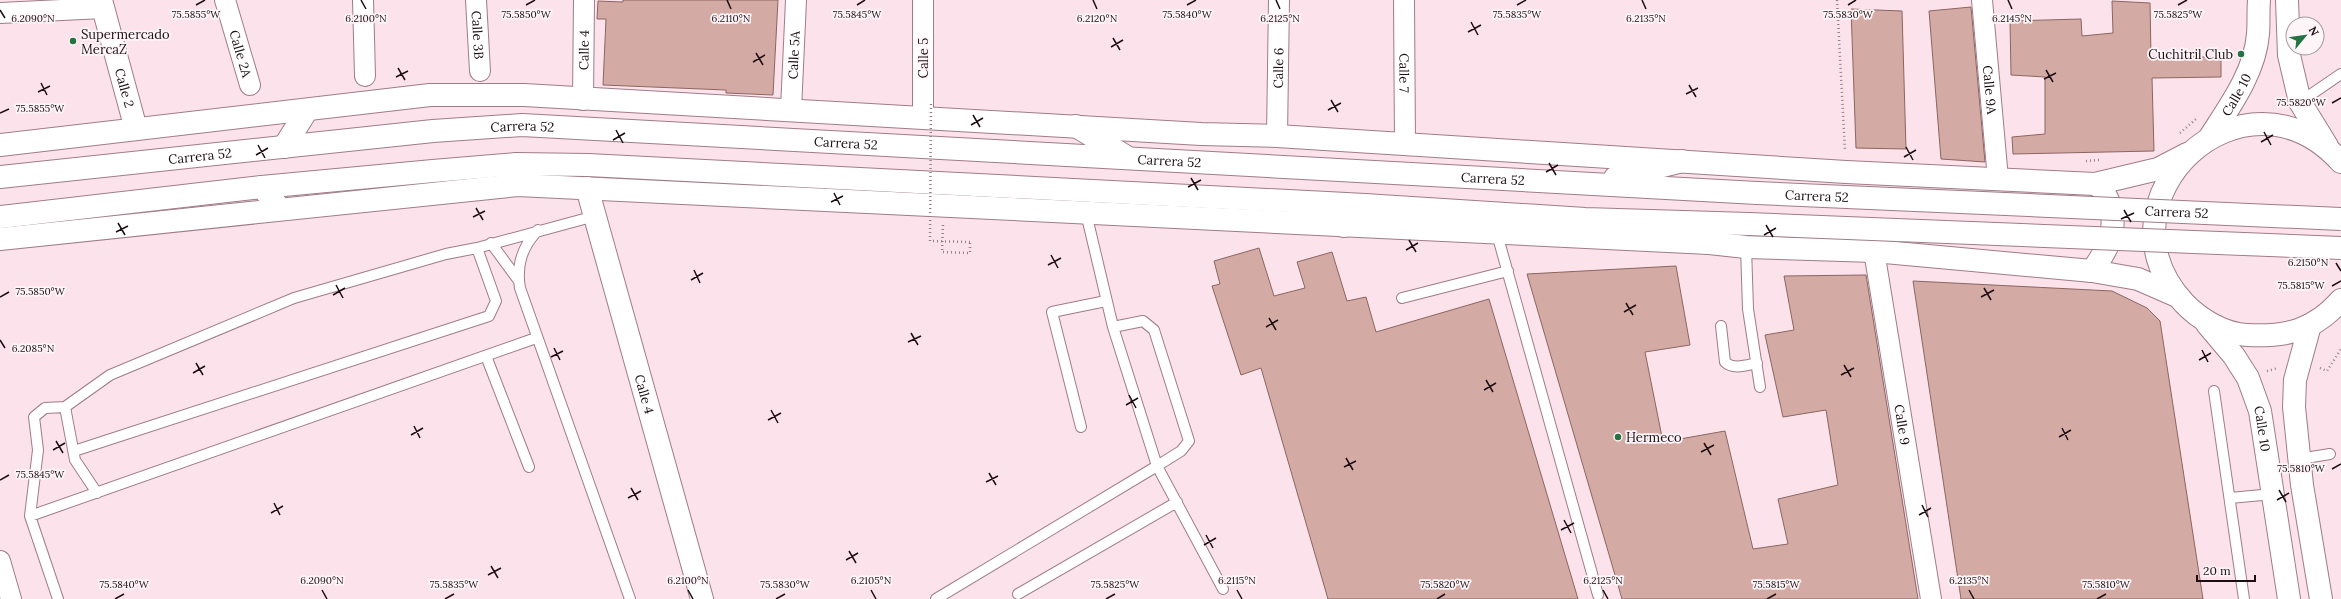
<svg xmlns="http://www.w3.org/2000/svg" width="2341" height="599" font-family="Lora,serif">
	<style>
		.building { fill: #d4aaa5; stroke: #8b6561 }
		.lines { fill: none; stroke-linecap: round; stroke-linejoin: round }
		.lane-casing { stroke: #a07b89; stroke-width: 12 }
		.street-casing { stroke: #a07b89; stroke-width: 22 }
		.secondary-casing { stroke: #a07b89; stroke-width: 24 }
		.primary-casing { stroke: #a07b89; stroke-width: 24 }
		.path { stroke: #948086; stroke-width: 2.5; stroke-dasharray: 1 3; stroke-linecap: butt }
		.lane { stroke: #fff; stroke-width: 10 }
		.street { stroke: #fff; stroke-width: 20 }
		.secondary { stroke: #fff; stroke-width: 22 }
		.primary { stroke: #fff; stroke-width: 22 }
		.primary-bridge-casing { stroke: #a07b89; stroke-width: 24; stroke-linecap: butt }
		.path-bridge { stroke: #948086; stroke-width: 2.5; stroke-dasharray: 1 3; stroke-linecap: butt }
		.primary-bridge { stroke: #fff; stroke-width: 22 }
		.ticks { fill: none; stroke: #1c0e13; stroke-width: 1.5 }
		.poi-dot { fill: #237343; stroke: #fef5f8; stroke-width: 1.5 }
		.labels { text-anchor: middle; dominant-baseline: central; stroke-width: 3.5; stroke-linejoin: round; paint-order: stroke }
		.poi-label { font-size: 13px; fill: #1c0e13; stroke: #fef5f8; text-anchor: start }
		.street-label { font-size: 13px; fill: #1c0e13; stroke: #fef5f8 }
		.ticks-label { font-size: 10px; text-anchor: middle; fill: #1c0e13; stroke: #fef5f8; stroke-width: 3.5; stroke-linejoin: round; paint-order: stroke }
	</style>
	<rect width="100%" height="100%" fill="#fce3eb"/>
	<path class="building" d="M623,0H778L773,95L726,93V90L603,85L606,19H597L598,1L623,2Z
		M2112,1L2150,3L2151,57H2221V77L2152,78L2154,151L2013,154L2012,137L2045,134V77L2011,75L2010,21L2081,19L2082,36L2113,33Z
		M1971,7L1985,162L1941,159L1929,11Z
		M1851,9L1902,11L1906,149L1856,148Z
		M1259,248L1274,296L1305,288L1297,262L1332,252L1347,301L1366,297L1376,332L1489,299L1578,599H1328L1261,368L1241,375L1212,286L1220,284L1214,261Z
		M1676,266L1690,345L1645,352L1663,442L1725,431L1753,549L1788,544L1778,499L1838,485L1826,410L1783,417L1765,335L1794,330L1784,276L1866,275L1918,599H1622L1527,274Z
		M1913,281L2112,291L2147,308L2160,321L2203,599H1961Z"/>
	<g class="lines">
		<defs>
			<path id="lane" d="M2300,102L2341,74
				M538,230C522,247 516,265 520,288L630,599
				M1497,234L1598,595
				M491,243L519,281
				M1746,247L1748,309L1760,387
				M1402,298L1508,271
				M1721,326L1725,362C1733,370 1747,365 1757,363
				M1113,327L1143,321L1154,330L1189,441L1181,451L1157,466L1223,589
				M486,356L529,467
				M2214,391L2244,599
				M65,407L75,460L97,493
				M1081,427L1052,312L1106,301
				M74,451L489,316L496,301L477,248
				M2299,459L2330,454
				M2230,498L2273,494
				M30,516L38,450L34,417L45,408L65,407L110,375L294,298L446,254L477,248L595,216
				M1018,594L1177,502
				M58,599L30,516L536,338
				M936,599L1157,466L1113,327L1086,213"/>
			<g id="street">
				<path id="s1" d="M225,0L250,85"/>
				<path d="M363,0L365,76"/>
				<path id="s2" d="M476,0L480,71"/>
				<path d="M923,0V117"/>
				<path id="s3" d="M1404,0L1405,145"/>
				<path id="s4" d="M1982,0L1998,179"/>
				<path d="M0,13L103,8"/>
				<path id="s5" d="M583,100L584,0"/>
				<path id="s6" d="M791,110L796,0"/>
				<path id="s7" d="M1277,136L1279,0"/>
				<path id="s8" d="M1874,251L1931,599"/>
				<path d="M0,561L11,599"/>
			</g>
			<g id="secondary">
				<path id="s9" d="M101,0L136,129"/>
				<path d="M2287,0L2289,55L2300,102L2327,146"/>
				<path id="s10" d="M2210,137C2230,106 2255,72 2258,34C2259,23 2258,11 2259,0"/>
				<path d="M0,145L430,95H524L1201,134L1277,136L1846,172L2095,184L2158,169L2187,154"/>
				<path d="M2341,162C2243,54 2089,200 2184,303C2199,319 2224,334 2247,335C2286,337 2314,331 2341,300"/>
				<path id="s11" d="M587,188L702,599"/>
				<path d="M0,239L518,185L1709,243L1746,247L1874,251L2092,271L2138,279L2177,296"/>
				<path d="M2092,271C2107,250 2118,232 2110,206C2108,201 2107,196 2103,192"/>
				<path id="s12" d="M2207,324L2234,356L2248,378L2260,411L2289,599"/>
				<path d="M2310,325L2295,380L2294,407L2302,485L2321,599"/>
			</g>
			<g id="primary">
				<path d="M1076,126L1125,156"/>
				<path d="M284,147L307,110"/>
				<path id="s13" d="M0,177L433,131L522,125L1757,193"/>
				<path d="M1615,178L1682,161"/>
				<path d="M262,187L280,209"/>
				<path d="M0,217L262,187L433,171L516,164L588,165L1365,205L1585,219L1749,224"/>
				<path d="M1344,226L1365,205"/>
				<path d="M1649,232L1709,243"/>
			</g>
		</defs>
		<use href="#lane" class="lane-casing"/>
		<use href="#street" class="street-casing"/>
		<use href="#secondary" class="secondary-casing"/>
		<use href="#primary" class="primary-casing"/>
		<path class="path" d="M1837,0L1845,151
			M2180,133L2196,119
			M2086,161L2099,160
			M943,225L942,252L970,253V242
			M2320,368L2327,371L2341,349
			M2267,371L2278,368"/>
		<use href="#lane" class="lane"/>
		<use href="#street" class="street"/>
		<use href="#secondary" class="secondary"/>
		<use href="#primary" class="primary"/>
		<defs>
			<g id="primary-bridge">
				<path id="s14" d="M1757,193L2341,219"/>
				<path d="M1749,224L2341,248"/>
			</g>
		</defs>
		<use href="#primary-bridge" class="primary-bridge-casing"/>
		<path class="path-bridge" d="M931,104L930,241L970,242"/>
		<use href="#primary-bridge" class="primary-bridge"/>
	</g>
	<path class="ticks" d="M361,0L366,9M727,0L731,9M1093,0L1097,9M1276,0L1280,9M1642,0L1646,9M2008,0L2012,9M196,5L205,0M526,5L535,0M857,5L865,0M1187,5L1196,0M1517,5L1526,0M1848,5L1856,0M2178,5L2187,0M0,10L5,18M1471,22L1478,35M1468,32L1481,25M1113,38L1120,50M1111,47L1123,40M756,53L763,65M753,62L765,55M398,68L405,80M2046,70L2053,82M396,77L408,71M2044,79L2056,73M41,83L47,95M1689,85L1696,97M38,92L50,86M1686,94L1698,88M1331,100L1338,112M2332,103L2341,98M1328,110L1341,103M0,113L9,109M973,115L980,127M971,125L983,118M616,130L623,143M2264,132L2271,145M613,140L625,133M2261,142L2273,135M258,145L265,158M1906,147L1913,160M256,155L268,148M1904,157L1916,150M1549,163L1556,175M1546,172L1558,165M1191,178L1198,190M1188,187L1201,180M834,193L840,205M831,202L843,196M476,208L483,220M2124,210L2131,222M473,217L485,211M2121,219L2134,213M118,223L125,235M1766,225L1773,237M116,232L128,226M1764,235L1776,228M1409,240L1416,252M1406,250L1418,243M1051,255L1058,268M2336,263L2341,271M1048,265L1061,258M694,270L700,283M691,280L703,273M336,285L343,298M2332,286L2341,281M1984,288L1991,300M333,295L345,288M0,297L9,292M1981,297L1994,290M1626,303L1633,315M1624,312L1636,305M1269,318L1276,330M1266,327L1278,320M911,333L918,345M0,340L5,348M908,342L921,336M554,348L560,360M2202,350L2208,362M551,357L563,351M2199,360L2211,353M196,363L203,375M1844,365L1851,377M193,373L205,366M1841,375L1854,368M1486,380L1493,392M1484,390L1496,383M1129,395L1136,408M1126,405L1138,398M771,410L778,423M768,420L781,413M414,426L420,438M2062,428L2068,440M411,435L423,428M2059,437L2071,430M56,441L63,453M1704,443L1711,455M53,450L65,443M1701,452L1714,445M1346,458L1353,470M1344,467L1356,461M2332,469L2341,464M989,473L996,485M0,480L9,475M986,482L998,476M631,488L638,500M2279,490L2286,502M628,498L641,491M2277,500L2289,493M274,503L280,515M1922,505L1928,517M271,513L283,506M1919,515L1931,508M1564,520L1571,533M1561,530L1574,523M1206,535L1213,548M1204,545L1216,538M849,551L856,563M846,560L858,553M491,566L498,578M488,575L501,568M322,590L327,599M688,590L693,599M871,590L876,599M1237,590L1242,599M1603,590L1608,599M1969,590L1974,599M115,599L124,594M445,599L454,594M776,599L785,594M1106,599L1115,594M1437,599L1445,594M1767,599L1776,594M2097,599L2106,594"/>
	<g class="poi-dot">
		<circle cx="73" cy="41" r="4"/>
		<circle cx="2241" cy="54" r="4"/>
		<circle cx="1618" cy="437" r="4"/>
	</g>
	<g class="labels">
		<g class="poi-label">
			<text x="81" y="34">Supermercado<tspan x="81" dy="15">MercaZ</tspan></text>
			<text x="2233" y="54" text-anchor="end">Cuchitril Club</text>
			<text x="1626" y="437">Hermeco</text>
		</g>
		<g class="street-label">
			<text stroke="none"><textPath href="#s2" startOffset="35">Calle 3B</textPath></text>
			<text stroke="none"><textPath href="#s5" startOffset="50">Calle 4</textPath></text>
			<text stroke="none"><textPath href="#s1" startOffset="56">Calle 2A</textPath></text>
			<text stroke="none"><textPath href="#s6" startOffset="55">Calle 5A</textPath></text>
			<text transform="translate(923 58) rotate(-90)">Calle 5</text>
			<text stroke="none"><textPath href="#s7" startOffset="68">Calle 6</textPath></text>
			<text stroke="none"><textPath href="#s3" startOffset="73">Calle 7</textPath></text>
			<text stroke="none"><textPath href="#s9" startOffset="91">Calle 2</textPath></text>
			<text stroke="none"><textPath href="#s4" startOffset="90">Calle 9A</textPath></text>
			<text stroke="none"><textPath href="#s10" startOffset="50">Calle 10</textPath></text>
			<text stroke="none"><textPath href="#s13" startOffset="525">Carrera 52</textPath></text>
			<text stroke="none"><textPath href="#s13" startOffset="849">Carrera 52</textPath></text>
			<text stroke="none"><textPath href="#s13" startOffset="201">Carrera 52</textPath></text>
			<text stroke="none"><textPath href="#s13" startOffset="1173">Carrera 52</textPath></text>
			<text stroke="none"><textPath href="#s13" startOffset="1497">Carrera 52</textPath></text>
			<text stroke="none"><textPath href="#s14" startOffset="60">Carrera 52</textPath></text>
			<text stroke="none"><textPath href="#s14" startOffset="420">Carrera 52</textPath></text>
			<text stroke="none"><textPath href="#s11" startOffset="214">Calle 4</textPath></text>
			<text stroke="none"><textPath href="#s8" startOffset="176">Calle 9</textPath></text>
			<text stroke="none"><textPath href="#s12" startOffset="121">Calle 10</textPath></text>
		</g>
	</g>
	<g class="ticks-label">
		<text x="196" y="18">75.5855°W</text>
		<text x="526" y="18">75.5850°W</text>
		<text x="857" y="18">75.5845°W</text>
		<text x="1187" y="18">75.5840°W</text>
		<text x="1517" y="18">75.5835°W</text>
		<text x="1848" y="18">75.5830°W</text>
		<text x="2178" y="18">75.5825°W</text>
		<text x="33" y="22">6.2090°N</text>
		<text x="366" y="22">6.2100°N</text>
		<text x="731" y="22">6.2110°N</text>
		<text x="1097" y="22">6.2120°N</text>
		<text x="1280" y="22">6.2125°N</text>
		<text x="1646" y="22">6.2135°N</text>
		<text x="2012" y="22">6.2145°N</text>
		<text x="2301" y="106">75.5820°W</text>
		<text x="40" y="112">75.5855°W</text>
		<text x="2308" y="266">6.2150°N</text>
		<text x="2301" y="289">75.5815°W</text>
		<text x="40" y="295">75.5850°W</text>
		<text x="33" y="352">6.2085°N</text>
		<text x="2301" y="472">75.5810°W</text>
		<text x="40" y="478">75.5845°W</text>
		<text x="322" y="584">6.2090°N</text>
		<text x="688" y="584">6.2100°N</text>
		<text x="871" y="584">6.2105°N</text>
		<text x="1237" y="584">6.2115°N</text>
		<text x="1603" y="584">6.2125°N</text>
		<text x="1969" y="584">6.2135°N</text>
		<text x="124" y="588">75.5840°W</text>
		<text x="454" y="588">75.5835°W</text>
		<text x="785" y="588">75.5830°W</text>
		<text x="1115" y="588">75.5825°W</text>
		<text x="1445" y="588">75.5820°W</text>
		<text x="1776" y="588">75.5815°W</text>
		<text x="2106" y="588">75.5810°W</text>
	</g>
	<g transform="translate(2305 36) rotate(61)"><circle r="19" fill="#fef5f8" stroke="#a4999c"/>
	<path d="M0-3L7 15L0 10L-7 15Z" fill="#237343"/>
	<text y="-6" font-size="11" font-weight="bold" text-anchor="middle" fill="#1c0e13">N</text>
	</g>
	<path d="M2197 575v6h58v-6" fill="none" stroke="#1c0e13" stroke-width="2"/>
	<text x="2203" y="575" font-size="12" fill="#1c0e13" stroke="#fef5f8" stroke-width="3" paint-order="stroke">20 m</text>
</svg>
